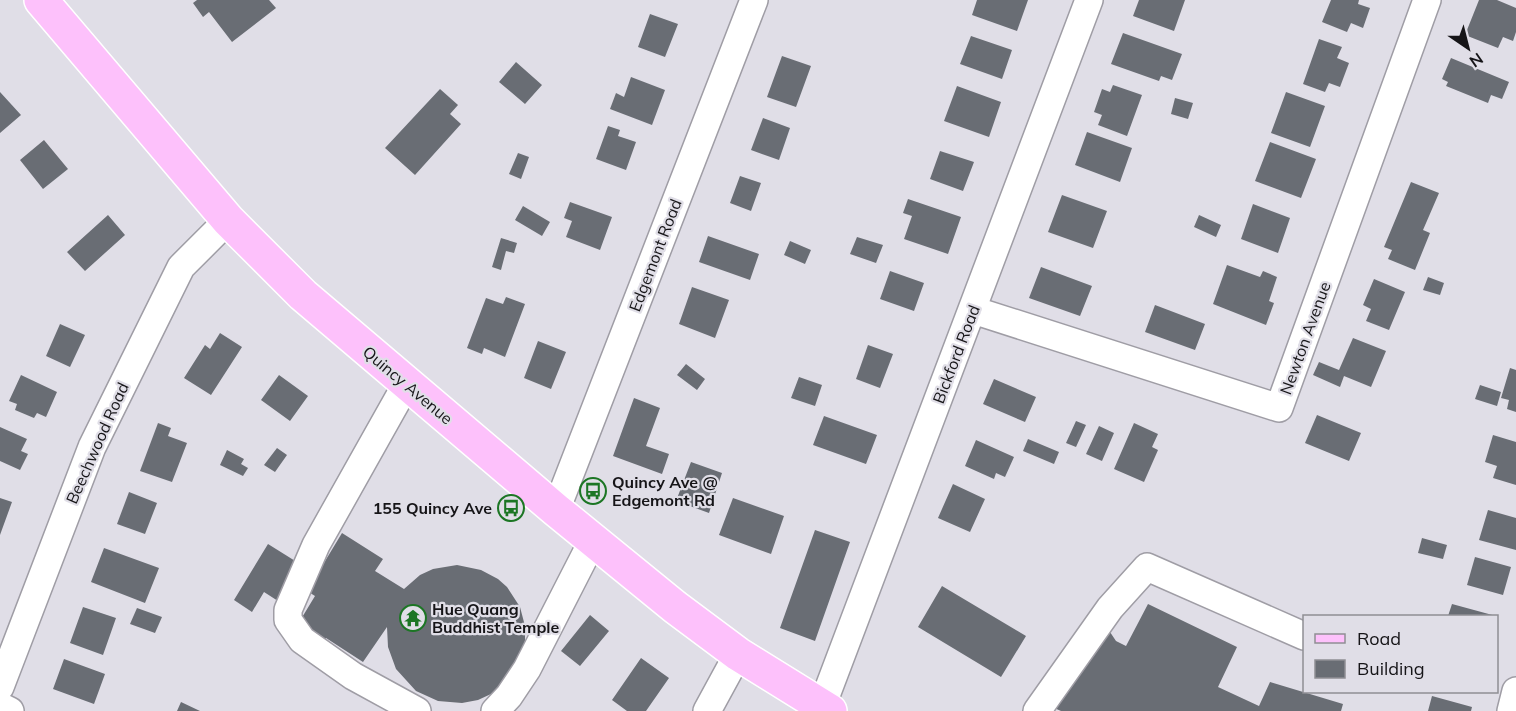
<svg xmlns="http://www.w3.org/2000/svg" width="1516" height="711" font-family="Mulish,sans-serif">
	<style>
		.building { fill: #696d74 }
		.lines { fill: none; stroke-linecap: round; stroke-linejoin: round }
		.minor-casing { stroke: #9f9da5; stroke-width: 30 }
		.major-casing { stroke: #fff; stroke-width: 36 }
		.minor { stroke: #fff; stroke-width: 27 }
		.major { stroke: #fdc1fb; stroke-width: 33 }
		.labels { text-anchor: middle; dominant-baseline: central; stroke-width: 4.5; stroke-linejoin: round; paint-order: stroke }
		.street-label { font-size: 16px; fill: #161518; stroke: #e0dee7 }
		.poi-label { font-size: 16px; font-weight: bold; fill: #161518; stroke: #e0dee7; text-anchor: start }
	</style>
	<rect width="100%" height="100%" fill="#e0dee7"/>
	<path class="building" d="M197,0H269L276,8L232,42L209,12L203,17L193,3Z
		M977,0H1028L1017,31L972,15Z
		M1139,0H1185L1174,31L1133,16Z
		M1331,0H1359L1358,4L1370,8L1363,28L1351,23L1347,32L1322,22Z
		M1479,0H1497L1516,8V32L1513,41L1503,37L1498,48L1465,35Z
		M650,14L678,24L665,57L638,47Z
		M1123,33L1182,54L1172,80L1161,76L1159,81L1111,64Z
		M971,36L1012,50L1002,79L960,64Z
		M1319,39L1342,47L1337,58L1349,63L1340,87L1329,83L1325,92L1303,84Z
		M782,56L811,66L796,107L767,97Z
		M1451,58L1509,82L1502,99L1491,95L1488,103L1446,86L1448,82L1442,79Z
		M516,62L542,85L525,104L499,82Z
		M631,77L665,90L652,125L610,109L616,93L624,97Z
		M1113,85L1142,95L1127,136L1098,125L1102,115L1094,112L1102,89L1110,92Z
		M957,86L1001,102L989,137L944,121Z
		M440,89L458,105L450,114L461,124L415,175L385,148Z
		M0,92L21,115L0,133Z
		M1286,92L1325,106L1310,147L1271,133Z
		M1175,98L1193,103L1188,119L1171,114Z
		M763,118L790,128L779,160L751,150Z
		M608,126L620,130L618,136L636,142L626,170L596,159Z
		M1087,132L1132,148L1120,182L1075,165Z
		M44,140L68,169L43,189L20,160Z
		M1270,142L1316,159L1301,198L1255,181Z
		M940,151L974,162L963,191L930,179Z
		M518,153L529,157L521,179L509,174Z
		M740,176L761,183L751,211L730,203Z
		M1411,182L1439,193L1423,230L1430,233L1415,270L1388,259L1392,250L1384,247Z
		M1062,195L1107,211L1093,248L1048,232Z
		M908,199L961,217L948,254L904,239L912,216L903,213Z
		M570,202L612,217L600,250L566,237L572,221L564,218Z
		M1253,204L1290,218L1278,253L1241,239Z
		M523,206L550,222L542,236L515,220Z
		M108,215L125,235L85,271L67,252Z
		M1199,215L1221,225L1216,237L1194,227Z
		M708,236L759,254L750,280L699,262Z
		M857,237L883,245L876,263L850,254Z
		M501,238L517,243L514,253L506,251L501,270L492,267Z
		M790,241L811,250L805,264L784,255Z
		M1227,265L1260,277L1263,271L1277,277L1269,301L1274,303L1266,325L1213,304Z
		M1041,267L1092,286L1080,316L1029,298Z
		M890,271L924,283L914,311L880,299Z
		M1428,277L1444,283L1440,295L1423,290Z
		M1374,279L1405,292L1389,330L1366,321L1371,309L1363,305Z
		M692,287L729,300L715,338L679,324Z
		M506,297L525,304L505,357L484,348L482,354L467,348L486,298L503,304Z
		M1155,305L1205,324L1195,350L1145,332Z
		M60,324L85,335L70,367L46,356Z
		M220,333L242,347L211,395L184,378L205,345L210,349Z
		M1353,338L1386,351L1371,387L1344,376L1340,387L1313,375L1319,362L1339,370Z
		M538,341L566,352L551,389L524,378Z
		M868,345L893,354L880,388L856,379Z
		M686,364L705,379L697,390L677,375Z
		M1510,368L1516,370V412L1507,409L1509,400L1501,398Z
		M21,375L57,392L46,417L37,413L34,418L15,410L17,404L9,401Z
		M279,375L308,396L290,421L261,400Z
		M799,377L822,385L815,406L791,398Z
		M994,379L1036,397L1025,422L983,404Z
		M1480,385L1501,392L1497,406L1475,399Z
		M634,398L660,408L646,446L669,454L662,474L613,456Z
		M1317,415L1361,433L1349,461L1305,443Z
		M824,416L877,435L866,464L813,445Z
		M1076,421L1086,425L1076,447L1066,443Z
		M158,423L171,428L168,436L187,443L172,482L140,471Z
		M1134,423L1158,434L1152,447L1158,450L1144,482L1114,469Z
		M1099,426L1114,433L1102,461L1086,454Z
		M0,427L27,439L21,451L28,454L20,470L0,461Z
		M1493,435L1516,442V485L1493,478L1497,466L1485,462Z
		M1028,439L1059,452L1054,464L1023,451Z
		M976,440L1014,457L1005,477L996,473L994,479L965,466Z
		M277,448L287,455L275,472L264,465Z
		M227,450L244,459L241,464L248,468L243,476L220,465Z
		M691,462L722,473L709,513L676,501Z
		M953,484L985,499L970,532L938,518Z
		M129,492L157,503L145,534L117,524Z
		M0,498L12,502L0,535Z
		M733,498L784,516L771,554L719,535Z
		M1488,510L1516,518V550L1479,540Z
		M815,530L850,542L815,641L780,628Z
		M342,533L383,559L375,571L404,589L420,575L433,569L457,565L481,570L498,579L507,587L520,607L525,626V640L524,648L503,685L491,694L478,700L462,703L438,701L416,691L396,669L388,647L387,627L363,662L326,638L322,645L298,624L315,596L307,591Z
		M1422,538L1447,545L1443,559L1418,553Z
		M268,544L300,564L278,601L264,592L252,612L234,600Z
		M104,548L159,568L145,603L91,582Z
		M1475,557L1511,567L1503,595L1467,585Z
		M942,586L1026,636L1001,677L918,627Z
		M1148,604L1237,647L1218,687L1259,706L1270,682L1343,704L1341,711H1061L1052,707L1108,629L1116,641L1126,646Z
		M1452,604L1496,616H1448Z
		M83,607L116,618L103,655L70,643Z
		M137,608L162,617L155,633L130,624Z
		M590,615L609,631L580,666L561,651Z
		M641,658L669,678L646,711H627L612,700Z
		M64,659L105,674L94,704L53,689Z
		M1432,696L1472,707L1471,711H1428Z
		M181,702L200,711H177Z"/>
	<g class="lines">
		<defs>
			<path id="minor" d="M973,310L1279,408L1427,0
				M407,383L316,545L288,610V620L302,640L353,676L417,711
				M556,510L754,0
				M0,687L92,447L181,267L228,220
				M0,706L10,711
				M822,706L1089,0
				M495,711L509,696L527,669L593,540
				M707,711L738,654
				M1037,711L1110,608L1147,567L1304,636
				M1511,711L1516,691"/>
			<path id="major" d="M41,0L228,220L303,295L556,510L675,607L738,654L830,711"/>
		</defs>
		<use href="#minor" class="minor-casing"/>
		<use href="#major" class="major-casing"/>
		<use href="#minor" class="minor"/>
		<use href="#major" class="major"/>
	</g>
	<defs>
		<symbol id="bus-ring" viewBox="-11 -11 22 22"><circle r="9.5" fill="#e0dee7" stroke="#1c7624" stroke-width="1.5"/><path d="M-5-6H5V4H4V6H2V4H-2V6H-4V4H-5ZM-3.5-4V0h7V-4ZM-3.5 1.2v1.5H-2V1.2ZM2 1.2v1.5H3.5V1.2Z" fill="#1c7624"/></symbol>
		<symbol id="temple-ring" viewBox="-11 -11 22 22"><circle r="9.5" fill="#e0dee7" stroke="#1c7624" stroke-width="1.5"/><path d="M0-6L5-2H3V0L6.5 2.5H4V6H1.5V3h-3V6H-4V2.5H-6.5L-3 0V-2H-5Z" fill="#1c7624"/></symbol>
	</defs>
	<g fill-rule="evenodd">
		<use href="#bus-ring" x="578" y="476" width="30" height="30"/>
		<use href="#bus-ring" x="496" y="493" width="30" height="30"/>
		<use href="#temple-ring" x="398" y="603" width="30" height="30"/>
	</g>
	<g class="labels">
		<g class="street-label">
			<text transform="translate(655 255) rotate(-69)">Edgemont Road</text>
			<text transform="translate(1305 338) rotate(-70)">Newton Avenue</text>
			<text transform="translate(956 354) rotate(-69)">Bickford Road</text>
			<text transform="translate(408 385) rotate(40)">Quincy Avenue</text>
			<text transform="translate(97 443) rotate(-66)">Beechwood Road</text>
		</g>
		<g class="poi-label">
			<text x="612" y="482">Quincy Ave @<tspan x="612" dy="18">Edgemont Rd</tspan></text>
			<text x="492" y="508" text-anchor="end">155 Quincy Ave</text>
			<text x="432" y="609">Hue Quang<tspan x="432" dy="18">Buddhist Temple</tspan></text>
		</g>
	</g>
	<rect x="1303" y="615" width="195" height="78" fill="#e0dee7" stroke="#8f8e94" stroke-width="1.5"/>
	<rect x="1315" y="634" width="30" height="9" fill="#fdc1fb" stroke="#8f8e94" stroke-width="1.5"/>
	<text x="1357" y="645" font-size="18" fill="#161518">Road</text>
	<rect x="1315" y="660" width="30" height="18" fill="#696d74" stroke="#8f8e94" stroke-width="1.5"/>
	<text x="1357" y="675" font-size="18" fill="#161518">Building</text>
	<g transform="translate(1468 48) rotate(145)" stroke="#e0dee7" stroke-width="4.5" paint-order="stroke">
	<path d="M0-4.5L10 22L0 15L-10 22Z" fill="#161518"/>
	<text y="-9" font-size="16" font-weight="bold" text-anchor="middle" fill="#161518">N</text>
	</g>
</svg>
